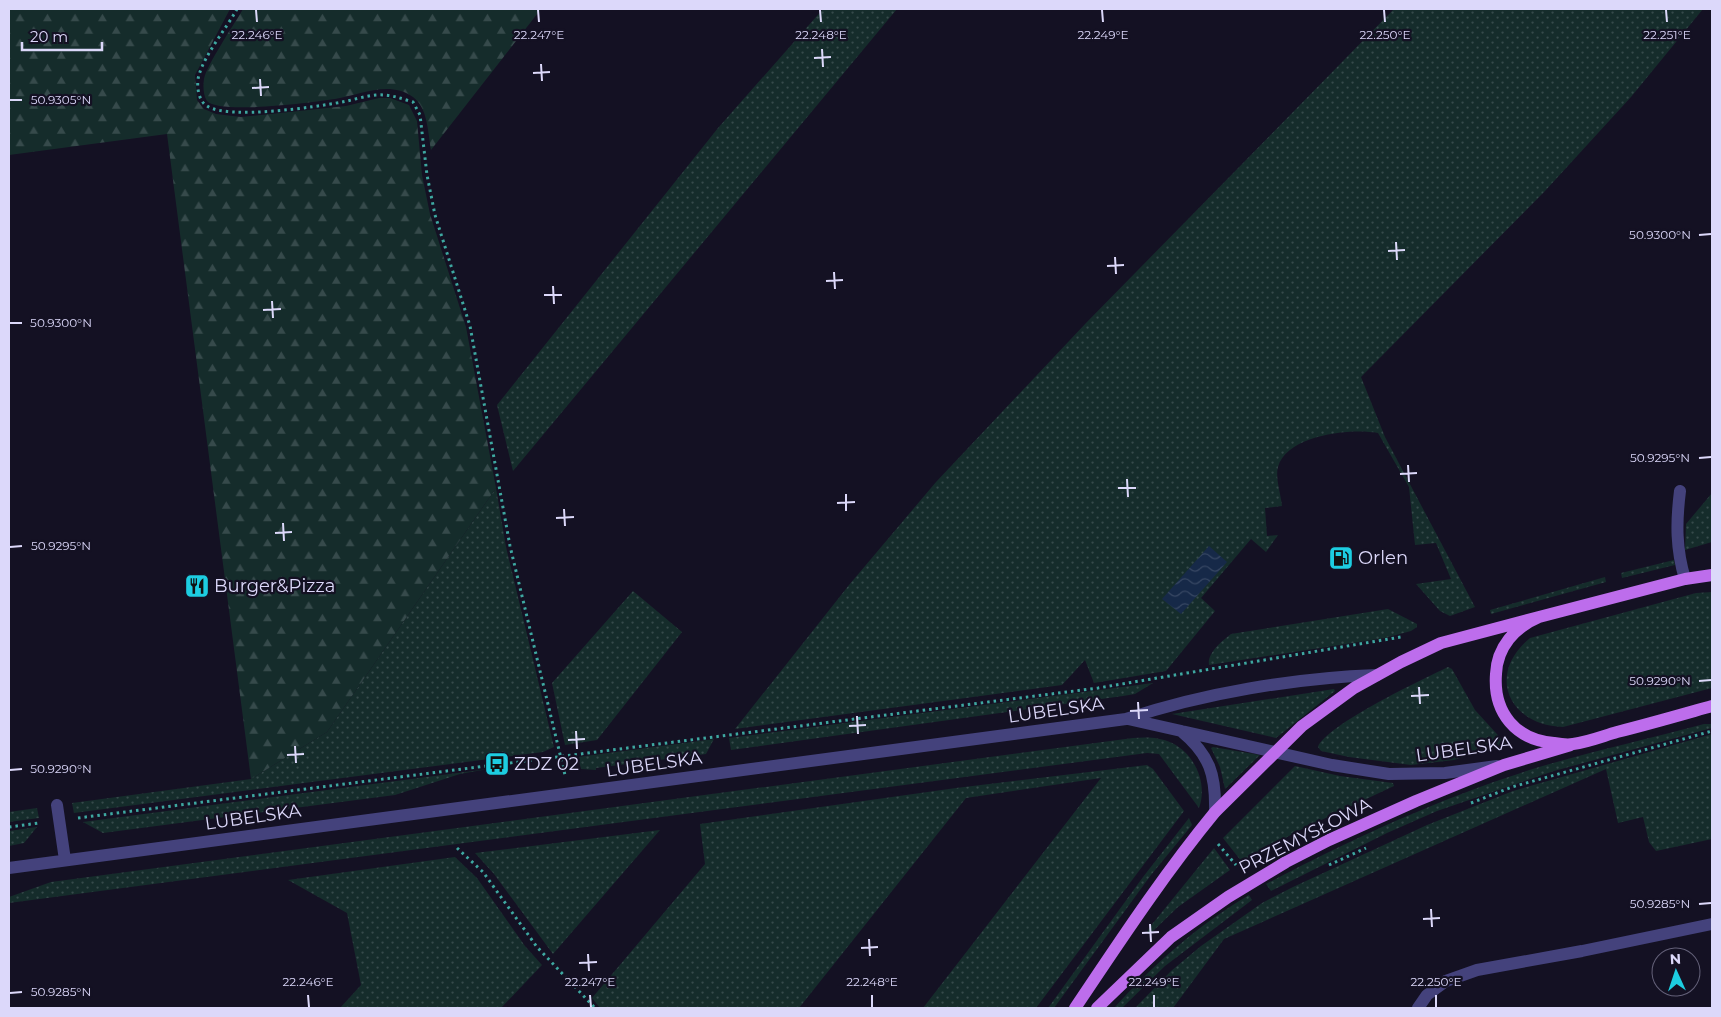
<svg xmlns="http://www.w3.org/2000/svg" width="1721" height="1017" font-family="Montserrat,sans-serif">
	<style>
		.grass { fill: url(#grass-dots) }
		.forest { fill: url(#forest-firs) }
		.water { fill: url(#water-waves) }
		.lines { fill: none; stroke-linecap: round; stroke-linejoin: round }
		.path { stroke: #3ea8a1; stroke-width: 3; stroke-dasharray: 2.5 4; stroke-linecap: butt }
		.minor { stroke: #44427c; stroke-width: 12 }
		.major { stroke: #bd6dec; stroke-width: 12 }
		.ticks { fill: none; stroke: #dcd8fa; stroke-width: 2 }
		.labels { text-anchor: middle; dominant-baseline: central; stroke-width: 4.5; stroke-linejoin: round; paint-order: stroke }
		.poi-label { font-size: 18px; fill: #dcd8fa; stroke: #141123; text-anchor: start }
		.street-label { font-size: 18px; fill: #dcd8fa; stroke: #141123 }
		.ticks-label { font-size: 12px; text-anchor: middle; fill: #dcd8fa; stroke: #141123; stroke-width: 4.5; stroke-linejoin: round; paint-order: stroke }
	</style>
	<defs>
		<pattern id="grass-dots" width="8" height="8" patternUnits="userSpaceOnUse" patternTransform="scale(1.25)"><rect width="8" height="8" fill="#152c2b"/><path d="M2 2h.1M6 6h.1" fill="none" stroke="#364a4b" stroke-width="1.8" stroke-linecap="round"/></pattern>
		<pattern id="forest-firs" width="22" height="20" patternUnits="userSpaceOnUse" patternTransform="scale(1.25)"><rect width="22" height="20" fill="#152c2b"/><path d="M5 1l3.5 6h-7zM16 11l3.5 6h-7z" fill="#364a4b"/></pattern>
		<pattern id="water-waves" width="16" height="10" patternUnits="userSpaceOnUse" patternTransform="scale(1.25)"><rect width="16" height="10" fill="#162948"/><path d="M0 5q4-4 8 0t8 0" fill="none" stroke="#374763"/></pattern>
	</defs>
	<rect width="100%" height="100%" fill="#141123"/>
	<path class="grass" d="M823,9H897L513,471L497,405L718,128Z
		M1394,9H1703L1631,97L1545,191L1361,377L1385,437L1475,607L1450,616L1440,611L1416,584L1451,579L1436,543L1415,545L1409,487L1378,433C1350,428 1287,435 1278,467C1275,477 1281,495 1282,506L1265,508L1267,536L1278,535L1266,552L1251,539L1201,598L1215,611L1166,671L1094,683L1085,660L1062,685L735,729L849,585L936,482L1086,323Z
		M496,488L506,547L554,747L543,752L74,813L72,803L251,779L327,732Z
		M1712,493V542L1685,550L1686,524Z
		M1674,560L1675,565L1622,578L1621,573Z
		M1605,577L1606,582L1491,614L1490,610Z
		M633,591L682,632L597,740L565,745L552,683Z
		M1712,592V688L1563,727C1508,725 1486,674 1530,638L1696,593Z
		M1388,609L1417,624V627L1411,631L1385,638L1209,665C1207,653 1222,641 1231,634Z
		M1448,667L1452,669L1475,710L1506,744L1454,760L1411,765L1349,757L1321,751L1318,747C1326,725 1423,679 1448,667Z
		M1153,683L1135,694L1123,696L731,750L729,738Z
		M1334,689L1335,691L1276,738L1172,714Z
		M1704,724H1712V728L1554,771L1437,811L1387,833L1271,891L1266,884C1355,837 1449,794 1546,765C1598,750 1652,738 1704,724Z
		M1712,734V839L1656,851L1649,842L1643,817L1618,823L1606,769L1224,939L1173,1008H1135L1171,971L1201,946L1262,903L1293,887L1427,825L1513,791Z
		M1133,738C1147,737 1159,737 1172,743C1195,754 1208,784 1199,808L1159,754L1147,753L9,903V897L51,882Z
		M714,739L706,754L596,768V770L581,769L578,757Z
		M1213,747L1260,755L1225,789L1220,767L1211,748Z
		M1147,765L1153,769L1184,811L1036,1008H923L1101,778L966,798L799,1008H600L592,998L705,864L700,824L956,788Z
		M1295,766L1340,776L1393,783L1394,786L1298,831L1242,862L1223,838Z
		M488,769L460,774L395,795L103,833L83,822Z
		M37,808L39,818L9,822V812Z
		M1189,818L1192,825L1151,875L1054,1008H1048L1143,877Z
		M37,827L24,843L9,846V831Z
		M660,830L553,954L494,874L475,853Z
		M1214,848L1230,870L1178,907L1152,932L1147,933L1149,928Z
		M455,857L477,878L525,946L542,965L501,1008H340L361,985L347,913L288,880Z
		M1249,895L1252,900L1165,966L1122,1008H1114C1153,965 1198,925 1249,895Z"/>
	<path class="forest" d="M9,9H230L195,75L197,100L204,109L216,114L241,117L346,106L379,98H390L409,105L417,121L422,175L430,214L466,327L496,488L327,732L251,779L167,134L9,155Z
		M243,9H541L431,150C428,133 428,108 413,97C389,80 360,95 335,99C314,102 220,115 207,101C203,95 203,85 204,79C206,66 235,23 243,9Z"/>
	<path class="water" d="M1209,546L1227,562L1181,614L1162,599Z"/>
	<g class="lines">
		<path class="path" d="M237,9C226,29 205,54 199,75C196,84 198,101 207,106C228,120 316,107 342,102C353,100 365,96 376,95C389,94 400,98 413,102L420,115L427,175L435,215L470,326L510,546L565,775
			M1471,803L1512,787L1712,731
			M78,818L1098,688L1401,637
			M9,827L39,823
			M1218,844L1236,865
			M457,848L483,872L537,947L595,1008
			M1329,865L1366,848"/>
		<path class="minor" d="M1680,491C1676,523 1676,549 1685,579
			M1128,719L1332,765L1389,774L1445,773L1497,766
			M1181,731C1210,755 1216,775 1215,812
			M57,805L65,860
			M9,868L1126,719C1204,693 1294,678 1377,675
			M1418,1008L1427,995L1446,981L1477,970L1582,951L1712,924"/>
		<path class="major" d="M1712,575L1685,579L1539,617C1515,627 1497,647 1496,674C1493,713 1516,740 1554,743C1560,744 1567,745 1573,744C1588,742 1603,736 1617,732C1649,724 1680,715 1712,706
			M1075,1008C1120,941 1164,874 1215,812L1302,726L1354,688L1401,662L1441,643L1539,617
			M1097,1008L1171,937L1228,897L1286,862L1329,840L1416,801L1504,765L1571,745"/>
	</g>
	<path class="ticks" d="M256,10L257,22M538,10L539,22M820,10L821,22M1102,10L1103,22M1384,10L1385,22M1666,10L1667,22M822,49L823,67M814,58L831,57M541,64L542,81M533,73L550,72M260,79L261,96M252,88L269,87M10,100H22M1699,235L1711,234M1396,242L1397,260M1388,251L1405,250M1115,257L1116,274M1107,266L1124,265M834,272L835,289M826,281L843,280M553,286L554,304M544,295H562M272,301L273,318M263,310L281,309M10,323H22M1699,458L1711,457M1408,465L1409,482M1400,474L1417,473M1127,479L1128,497M1118,488H1136M846,494V511M837,503L855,502M564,509L565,526M556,518L574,517M283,523L284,541M275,533L292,532M10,547L22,546M1699,681L1711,680M1419,687L1420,704M1411,696L1429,695M1138,702L1139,719M1130,711L1148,710M857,716L858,734M849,726L866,725M576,731L577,749M568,740L585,739M295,746L296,763M287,755L304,754M10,770L22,769M1699,904L1711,903M1431,909L1432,927M1423,919L1440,918M1150,924L1151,942M1142,933L1159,932M869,939L870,956M861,948L878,947M588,954L589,971M579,963L597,962M10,993L22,992M308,995L309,1007M590,995L591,1007M872,995V1007M1154,995V1007M1436,995V1007"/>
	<defs>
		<symbol id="fuel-square" viewBox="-11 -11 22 22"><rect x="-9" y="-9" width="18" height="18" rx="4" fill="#1dcde1" stroke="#141123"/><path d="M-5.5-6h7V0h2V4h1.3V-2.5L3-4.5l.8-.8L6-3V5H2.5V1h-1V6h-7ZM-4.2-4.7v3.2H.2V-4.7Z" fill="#111"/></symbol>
		<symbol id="restaurant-square" viewBox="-11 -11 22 22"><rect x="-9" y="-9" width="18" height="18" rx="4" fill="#1dcde1" stroke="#141123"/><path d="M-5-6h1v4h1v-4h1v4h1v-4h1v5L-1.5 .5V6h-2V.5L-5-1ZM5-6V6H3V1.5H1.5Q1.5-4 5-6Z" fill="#111"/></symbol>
		<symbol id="bus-square" viewBox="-11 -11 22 22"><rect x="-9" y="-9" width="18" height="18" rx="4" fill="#1dcde1" stroke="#141123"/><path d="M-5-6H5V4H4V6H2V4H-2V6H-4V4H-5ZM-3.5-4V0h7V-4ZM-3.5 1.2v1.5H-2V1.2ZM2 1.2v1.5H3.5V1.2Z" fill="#111"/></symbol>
	</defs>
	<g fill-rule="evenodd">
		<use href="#fuel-square" x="1327" y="544" width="28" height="28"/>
		<use href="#restaurant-square" x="183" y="572" width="28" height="28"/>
		<use href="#bus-square" x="483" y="750" width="28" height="28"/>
	</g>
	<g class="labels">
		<g class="poi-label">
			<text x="1358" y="558">Orlen</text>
			<text x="214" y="586">Burger&amp;Pizza</text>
			<text x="514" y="764">ZDZ 02</text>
		</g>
		<g class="street-label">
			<text transform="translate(1056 710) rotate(-8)">LUBELSKA</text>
			<text transform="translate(1464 749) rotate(-8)">LUBELSKA</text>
			<text transform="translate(654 764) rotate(-8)">LUBELSKA</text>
			<text transform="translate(253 817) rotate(-8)">LUBELSKA</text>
			<text transform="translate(1305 836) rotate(-27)">PRZEMYSŁOWA</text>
		</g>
	</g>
	<g class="ticks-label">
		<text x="257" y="39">22.246°E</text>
		<text x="539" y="39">22.247°E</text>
		<text x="821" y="39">22.248°E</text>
		<text x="1103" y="39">22.249°E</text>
		<text x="1385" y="39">22.250°E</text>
		<text x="1667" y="39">22.251°E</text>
		<text x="61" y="104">50.9305°N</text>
		<text x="1660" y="239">50.9300°N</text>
		<text x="61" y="327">50.9300°N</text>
		<text x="1660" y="462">50.9295°N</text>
		<text x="61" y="550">50.9295°N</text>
		<text x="1660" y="685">50.9290°N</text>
		<text x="61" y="773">50.9290°N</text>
		<text x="1660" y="908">50.9285°N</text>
		<text x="308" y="986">22.246°E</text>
		<text x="590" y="986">22.247°E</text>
		<text x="872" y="986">22.248°E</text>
		<text x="1154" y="986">22.249°E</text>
		<text x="1436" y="986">22.250°E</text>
		<text x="61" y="996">50.9285°N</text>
	</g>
	<rect width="1721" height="1017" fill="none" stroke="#dcd8fa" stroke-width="20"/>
	<g transform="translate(1676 972) rotate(357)"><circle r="24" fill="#141123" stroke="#646179"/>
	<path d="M0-4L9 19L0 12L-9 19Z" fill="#1dcde1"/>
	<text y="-8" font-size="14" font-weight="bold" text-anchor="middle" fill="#dcd8fa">N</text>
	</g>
	<path d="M22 42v8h80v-8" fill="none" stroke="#dcd8fa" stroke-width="2.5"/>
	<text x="30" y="42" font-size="15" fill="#dcd8fa" stroke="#141123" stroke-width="4" paint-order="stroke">20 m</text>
</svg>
